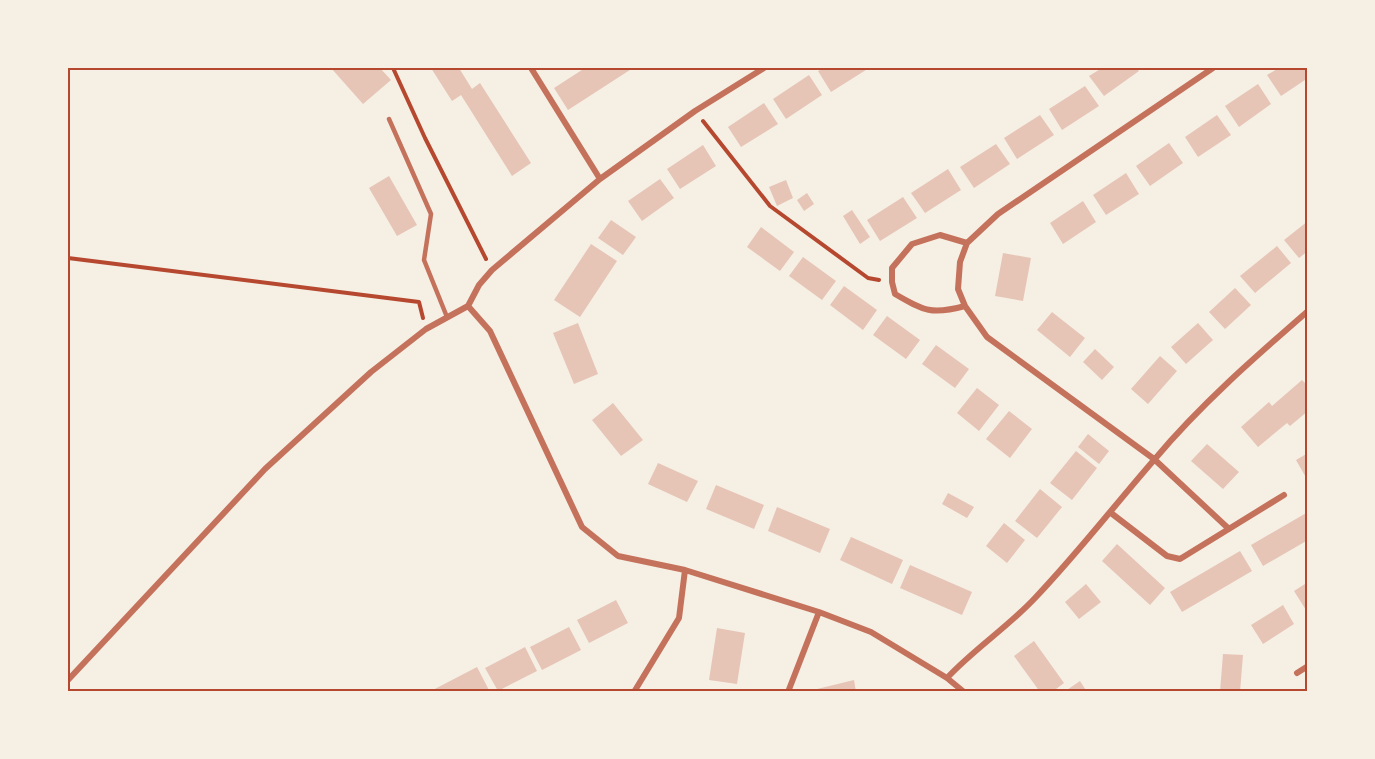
<svg xmlns="http://www.w3.org/2000/svg" width="1375" height="759" font-family="Inter,sans-serif">
	<style>
		.building { fill: #e6c5b7 }
		.lines { fill: none; stroke-linecap: round; stroke-linejoin: round }
		.path { stroke: #b5482f; stroke-width: 4 }
		.service { stroke: #c5725c; stroke-width: 4.5 }
		.minor { stroke: #c5725c; stroke-width: 6 }
		.neatline { fill: none; stroke: #b5482f; stroke-width: 2 }
	</style>
	<rect width="100%" height="100%" fill="#f6efe4"/>
	<path class="building" d="M331,68H380L391,80L363,104Z
		M431,68H459L472,89L480,83L531,163L512,176L461,95L452,101Z
		M585,68H633L568,110L554,88Z
		M824,68H869L831,92L818,71Z
		M1102,68H1136L1139,71L1104,96L1089,76Z
		M1279,68H1308V78L1281,96L1267,75Z
		M809,75L822,95L786,119L773,99Z
		M1258,84L1271,104L1239,127L1225,106Z
		M1085,86L1099,106L1062,130L1049,109Z
		M764,103L778,124L741,147L728,127Z
		M1040,115L1054,135L1017,159L1004,138Z
		M1217,115L1231,135L1198,157L1185,137Z
		M1169,143L1183,163L1150,186L1136,166Z
		M996,144L1010,164L974,188L960,167Z
		M703,145L716,166L680,189L667,169Z
		M948,169L961,190L925,213L911,193Z
		M1126,173L1139,194L1106,215L1093,195Z
		M389,176L417,225L397,236L369,188Z
		M660,179L674,198L642,221L628,201Z
		M786,180L793,198L777,206L769,187Z
		M807,193L814,204L804,211L797,200Z
		M903,197L917,218L880,241L867,220Z
		M1083,201L1096,222L1063,244L1050,223Z
		M852,210L870,237L860,244L843,216Z
		M611,220L636,237L623,255L598,238Z
		M1308,221V251L1299,258L1284,240Z
		M761,227L794,252L780,271L747,247Z
		M591,244L617,261L580,317L554,300Z
		M1277,246L1291,263L1255,293L1240,276Z
		M1003,253L1031,258L1023,301L995,296Z
		M803,257L836,281L822,300L789,276Z
		M844,286L877,310L863,330L830,305Z
		M1235,288L1251,305L1225,329L1209,312Z
		M1052,312L1085,338L1070,357L1037,330Z
		M887,316L920,340L906,359L873,335Z
		M578,323L598,374L574,384L553,333Z
		M1198,323L1213,340L1186,364L1171,347Z
		M936,345L969,369L955,388L922,364Z
		M1095,349L1114,367L1102,380L1083,362Z
		M1160,356L1177,371L1148,404L1131,389Z
		M1302,380L1305,383L1308,381V411L1290,426L1287,423L1258,447L1241,427L1269,402L1272,406Z
		M977,388L999,405L979,431L957,413Z
		M613,403L643,440L621,456L592,420Z
		M1009,411L1032,429L1010,458L986,439Z
		M1088,434L1109,451L1099,464L1078,447Z
		M1207,444L1239,472L1223,489L1191,461Z
		M1076,451L1097,468L1072,500L1050,483Z
		M1308,453V481L1296,460Z
		M658,463L698,481L687,502L648,484Z
		M716,485L764,505L754,529L706,509Z
		M1040,489L1062,507L1037,538L1015,521Z
		M948,493L974,507L967,518L942,504Z
		M777,507L830,529L820,553L768,531Z
		M1308,512V540L1263,566L1251,545Z
		M1004,523L1025,540L1007,563L986,546Z
		M851,537L903,560L892,584L840,560Z
		M1117,544L1165,588L1150,605L1102,561Z
		M1240,551L1252,571L1182,612L1170,592Z
		M910,565L972,592L962,615L900,588Z
		M1308,582V608L1306,610L1294,591Z
		M1086,584L1101,602L1079,619L1065,602Z
		M616,600L628,623L589,643L577,620Z
		M1283,605L1294,624L1263,644L1251,625Z
		M569,627L581,650L542,670L530,647Z
		M717,628L745,633L737,684L709,680Z
		M1034,641L1064,683L1052,692H1040L1014,656Z
		M525,647L537,671L498,691L485,668Z
		M1223,654L1243,655L1240,692H1220Z
		M477,667L490,692H429Z
		M854,680L856,692H809V691Z
		M1080,681L1087,692H1064Z"/>
	<g class="lines">
		<path class="path" d="M393,68L425,138L486,259
			M703,121L770,206L868,278L879,280
			M68,258L419,302L423,318"/>
		<path class="service" d="M389,119L431,214L424,260L447,317"/>
		<path class="minor" d="M531,68L600,179
			M1213,68L998,214L967,243L960,262L958,289L965,306L987,337L1154,459L1229,529
			M468,306L490,331L582,527L618,556L685,570L819,612L871,632L947,678L964,692
			M468,306L479,285L492,270L600,179L695,111L764,68
			M965,306C932,315 924,311 895,294L892,282V268L912,244L940,235L967,243
			M1111,513L1167,556L1180,559L1284,495
			M1297,673L1308,666
			M947,678C974,649 1008,627 1035,598C1077,554 1114,506 1154,460C1200,405 1254,358 1308,311
			M68,680L265,469L371,372L426,329L468,306
			M634,692L679,618L685,570
			M788,692L819,612"/>
	</g>
	<rect width="1375" height="759" fill="none" stroke="#f6efe4" stroke-width="138"/>
	<rect x="69" y="69" width="1237" height="621" class="neatline"/>
</svg>
